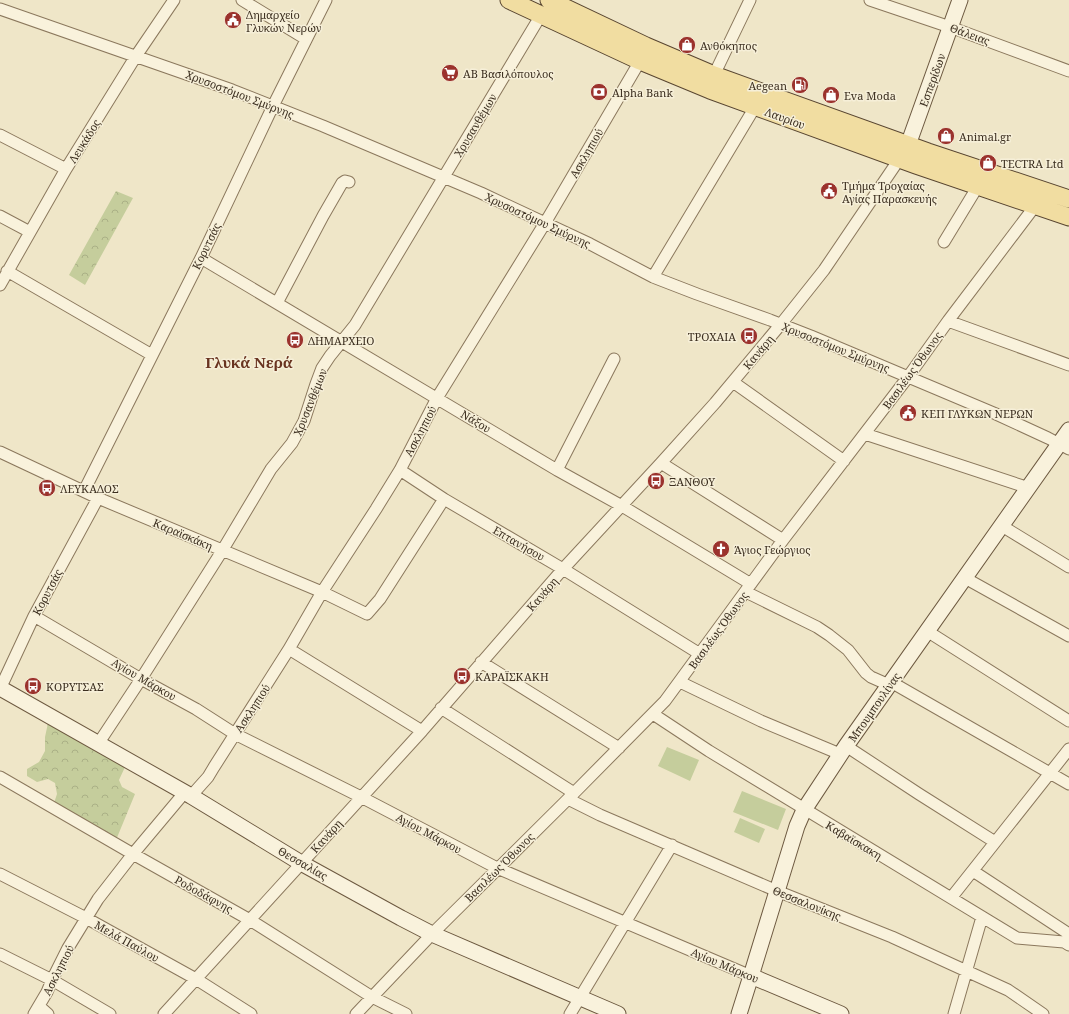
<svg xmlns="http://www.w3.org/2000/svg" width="1069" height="1014" font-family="'Noto Serif',serif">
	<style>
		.forest { fill: url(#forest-crowns) }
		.pitch { fill: #c5cd9c }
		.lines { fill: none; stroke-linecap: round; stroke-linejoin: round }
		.street-casing { stroke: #8b785d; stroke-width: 13 }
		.secondary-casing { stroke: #6d5940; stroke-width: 17 }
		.primary-casing { stroke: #594631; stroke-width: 19 }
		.street { stroke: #f9f2dc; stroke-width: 11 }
		.secondary { stroke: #f9f2dc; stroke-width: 15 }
		.primary { stroke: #f1dda1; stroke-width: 17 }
		.labels { text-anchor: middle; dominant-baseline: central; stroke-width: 3; stroke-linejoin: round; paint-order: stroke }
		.poi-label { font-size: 11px; fill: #3c2f20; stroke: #f6efd8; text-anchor: start }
		.street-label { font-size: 11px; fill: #3c2f20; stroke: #f6efd8 }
		.district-label { font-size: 15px; font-weight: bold; fill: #693320; stroke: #f6efd8 }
	</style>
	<defs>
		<pattern id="forest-crowns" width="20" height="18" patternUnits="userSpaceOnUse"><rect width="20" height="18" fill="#c5cd9c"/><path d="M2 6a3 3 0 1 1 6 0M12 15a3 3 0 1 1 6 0" fill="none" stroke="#aab086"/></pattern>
	</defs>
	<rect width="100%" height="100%" fill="#efe6c8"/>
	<path class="forest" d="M116,191L133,198L85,285L69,275Z
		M48,723L125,767L119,780L122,787L135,794L116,840L54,803L57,794L55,783L48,779L37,782L27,776V769L39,762L45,751V737Z"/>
	<path class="pitch" d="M667,747L699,760L690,781L658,766Z
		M742,791L786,809L778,830L733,812Z
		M740,818L765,829L759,843L734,832Z"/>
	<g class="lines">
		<defs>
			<path id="street" d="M242,0L306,39
				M870,0L950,27L1069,71
				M0,9L232,90L323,126L481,193L590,244L653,277L697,294L770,320L811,336L996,414L1048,438L1069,449
				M714,75L750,0
				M0,135L66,169
				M0,216L30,232
				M944,242L978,186
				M201,258L557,470L622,506L751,584
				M7,271L152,355
				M653,277L755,107
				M0,285L66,169L136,56L174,0
				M277,303L323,216L342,183L345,181L349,182
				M948,321L1069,365
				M733,382L844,461
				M865,434L1029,488
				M0,452L98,498L322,592L367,614L380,599L444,499
				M661,463L783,540
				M400,470L444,499L563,569L700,654
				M557,470L614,359
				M84,491L201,258L273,106L326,0
				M1002,526L1069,567
				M965,578L1069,636
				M746,592L817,627L829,635L848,650L866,673L871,677L889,685
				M34,616L141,679L196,709L235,734L361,797L497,868L751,976
				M927,631L1069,721
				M289,649L422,731
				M481,662L619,748
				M680,682L761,721L840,754
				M891,682L1069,784
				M0,689L34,616L98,498
				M441,708L574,793
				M653,714L709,751L1017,938L1064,942L1069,945
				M98,744L141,679L222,551L271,469L292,443L304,421L316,384L322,368L330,356L355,325L541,15
				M846,746L919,794L995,842
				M0,777L133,854L250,920L372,997L406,1014
				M191,796L208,777L214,767L289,649L322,592L376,509L400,470L437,398L545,223L640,61
				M568,799L600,815L777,891L892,937L1008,990L1043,1014
				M973,871L1069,934
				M0,874L86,918L196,979L251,1014
				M951,898L1069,749
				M0,954L52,980L110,1014
				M39,1006L48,1014
				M34,1014L47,992L52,980L68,948L98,899L133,854L185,792
				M164,1014L422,731L563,569L661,463L715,403L781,324L824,270L900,158
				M356,1014L432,934L574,793L665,701L783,540L908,377L948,321L1035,206
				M570,1014L672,845
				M954,1014L982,917"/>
			<path id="secondary" d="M902,154L908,145L960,0
				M0,688L191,796L301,863L401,918L432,934L618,1014
				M751,976L841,1014
				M739,1014L751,976L797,826L804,810L846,746L1069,430"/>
			<path id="primary" d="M509,0L640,61L710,90L916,165L1069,217
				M549,0L646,46L714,75L928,152L1069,199"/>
		</defs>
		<use href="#street" class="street-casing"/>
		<use href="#secondary" class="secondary-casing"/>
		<use href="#primary" class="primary-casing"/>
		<use href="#street" class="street"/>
		<use href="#secondary" class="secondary"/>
		<use href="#primary" class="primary"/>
	</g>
	<defs>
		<symbol id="civic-disc" viewBox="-11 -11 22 22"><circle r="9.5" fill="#9b322d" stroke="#f6efd8"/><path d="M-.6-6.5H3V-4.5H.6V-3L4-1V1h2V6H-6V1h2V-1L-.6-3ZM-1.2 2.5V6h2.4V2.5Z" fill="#fff"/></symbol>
		<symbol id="shop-disc" viewBox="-11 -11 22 22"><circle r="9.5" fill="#9b322d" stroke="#f6efd8"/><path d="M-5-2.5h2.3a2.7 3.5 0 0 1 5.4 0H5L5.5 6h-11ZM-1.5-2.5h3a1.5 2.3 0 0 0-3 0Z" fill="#fff"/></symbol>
		<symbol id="supermarket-disc" viewBox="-11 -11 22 22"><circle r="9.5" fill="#9b322d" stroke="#f6efd8"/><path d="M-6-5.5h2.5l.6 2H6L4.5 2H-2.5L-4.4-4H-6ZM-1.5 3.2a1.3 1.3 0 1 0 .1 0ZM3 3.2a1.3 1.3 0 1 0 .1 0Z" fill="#fff"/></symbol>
		<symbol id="fuel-disc" viewBox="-11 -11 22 22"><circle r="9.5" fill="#9b322d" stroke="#f6efd8"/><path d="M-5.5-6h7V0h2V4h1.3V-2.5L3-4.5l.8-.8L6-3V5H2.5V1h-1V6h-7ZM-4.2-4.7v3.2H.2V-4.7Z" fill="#fff"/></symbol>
		<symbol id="bank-disc" viewBox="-11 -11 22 22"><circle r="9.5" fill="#9b322d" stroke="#f6efd8"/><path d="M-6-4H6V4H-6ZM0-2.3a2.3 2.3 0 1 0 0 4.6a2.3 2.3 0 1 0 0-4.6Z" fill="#fff"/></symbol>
		<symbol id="bus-disc" viewBox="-11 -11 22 22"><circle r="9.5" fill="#9b322d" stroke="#f6efd8"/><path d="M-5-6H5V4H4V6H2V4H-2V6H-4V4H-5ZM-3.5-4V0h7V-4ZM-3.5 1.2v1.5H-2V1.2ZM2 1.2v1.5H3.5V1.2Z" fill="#fff"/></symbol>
		<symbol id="church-disc" viewBox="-11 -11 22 22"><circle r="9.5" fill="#9b322d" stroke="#f6efd8"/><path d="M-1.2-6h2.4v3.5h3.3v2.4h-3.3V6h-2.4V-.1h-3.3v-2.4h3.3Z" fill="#fff"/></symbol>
	</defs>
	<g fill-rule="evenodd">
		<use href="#civic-disc" x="223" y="10" width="20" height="20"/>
		<use href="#shop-disc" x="677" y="35" width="20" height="20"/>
		<use href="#supermarket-disc" x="440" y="63" width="20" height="20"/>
		<use href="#fuel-disc" x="790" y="75" width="20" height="20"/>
		<use href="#bank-disc" x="589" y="82" width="20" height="20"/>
		<use href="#shop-disc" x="821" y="85" width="20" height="20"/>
		<use href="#shop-disc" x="936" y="126" width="20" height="20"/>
		<use href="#shop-disc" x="978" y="153" width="20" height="20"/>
		<use href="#civic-disc" x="819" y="181" width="20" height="20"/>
		<use href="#bus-disc" x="739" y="326" width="20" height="20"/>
		<use href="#bus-disc" x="285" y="330" width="20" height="20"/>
		<use href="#civic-disc" x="898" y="403" width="20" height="20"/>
		<use href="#bus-disc" x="646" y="471" width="20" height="20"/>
		<use href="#bus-disc" x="37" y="478" width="20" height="20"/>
		<use href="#church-disc" x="711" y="539" width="20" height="20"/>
		<use href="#bus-disc" x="452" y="666" width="20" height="20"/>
		<use href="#bus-disc" x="23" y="676" width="20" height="20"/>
	</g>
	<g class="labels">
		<g class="poi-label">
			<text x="246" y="14">Δημαρχείο<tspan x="246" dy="13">Γλυκών Νερών</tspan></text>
			<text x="700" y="45">Ανθόκηπος</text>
			<text x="463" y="73">ΑΒ Βασιλόπουλος</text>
			<text x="787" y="85" text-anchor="end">Aegean</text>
			<text x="612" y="92">Alpha Bank</text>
			<text x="844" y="95">Eva Moda</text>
			<text x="959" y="136">Animal.gr</text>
			<text x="1001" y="163">TECTRA Ltd</text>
			<text x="842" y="185">Τμήμα Τροχαίας<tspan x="842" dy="13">Αγίας Παρασκευής</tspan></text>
			<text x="736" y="336" text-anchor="end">ΤΡΟΧΑΙΑ</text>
			<text x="308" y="340">ΔΗΜΑΡΧΕΙΟ</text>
			<text x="921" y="413">ΚΕΠ ΓΛΥΚΩΝ ΝΕΡΩΝ</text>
			<text x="669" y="481">ΞΑΝΘΟΥ</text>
			<text x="60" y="488">ΛΕΥΚΑΔΟΣ</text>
			<text x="734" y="549">Άγιος Γεώργιος</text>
			<text x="475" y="676">ΚΑΡΑΪΣΚΑΚΗ</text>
			<text x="46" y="686">ΚΟΡΥΤΣΑΣ</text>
		</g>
		<g class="street-label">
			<text transform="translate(970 34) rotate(20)">Θάλειας</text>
			<text transform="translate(932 80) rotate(-70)">Εσπερίδων</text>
			<text transform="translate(240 94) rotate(21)">Χρυσοστόμου Σμύρνης</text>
			<text transform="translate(785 118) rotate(20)">Λαυρίου</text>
			<text transform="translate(475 125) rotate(-59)">Χρυσανθέμων</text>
			<text transform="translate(84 141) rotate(-58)">Λευκάδος</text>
			<text transform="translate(586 153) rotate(-60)">Ασκληπιού</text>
			<text transform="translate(538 220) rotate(25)">Χρυσοστόμου Σμύρνης</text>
			<text transform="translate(206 246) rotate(-64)">Κορυτσάς</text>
			<text transform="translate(836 347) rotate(22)">Χρυσοστόμου Σμύρνης</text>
			<text transform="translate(758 352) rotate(-50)">Κανάρη</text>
			<text transform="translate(912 370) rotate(-54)">Βασιλέως Όθωνος</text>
			<text transform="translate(310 402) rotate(-68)">Χρυσανθέμων</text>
			<text transform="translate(476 421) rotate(31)">Νάξου</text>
			<text transform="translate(420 431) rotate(-62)">Ασκληπιού</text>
			<text transform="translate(183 534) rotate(23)">Καραϊσκάκη</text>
			<text transform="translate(519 543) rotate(30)">Επτανήσου</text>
			<text transform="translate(47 592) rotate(-62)">Κορυτσάς</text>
			<text transform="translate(542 594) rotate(-49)">Κανάρη</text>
			<text transform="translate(718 630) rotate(-54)">Βασιλέως Όθωνος</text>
			<text transform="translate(144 679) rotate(30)">Αγίου Μάρκου</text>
			<text transform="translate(874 707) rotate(-55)">Μπουμπουλίνας</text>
			<text transform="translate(252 708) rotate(-57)">Ασκληπιού</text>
			<text transform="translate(429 833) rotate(28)">Αγίου Μάρκου</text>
			<text transform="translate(326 836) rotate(-48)">Κανάρη</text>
			<text transform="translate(854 840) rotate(31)">Καβαϊσκακη</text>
			<text transform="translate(303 863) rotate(30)">Θεσσαλίας</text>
			<text transform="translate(499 867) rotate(-45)">Βασιλέως Όθωνος</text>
			<text transform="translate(204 894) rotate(29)">Ροδοδάφνης</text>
			<text transform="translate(807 903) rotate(22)">Θεσσαλονίκης</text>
			<text transform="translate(127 941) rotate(29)">Μελά Παύλου</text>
			<text transform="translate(725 965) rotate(23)">Αγίου Μάρκου</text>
			<text transform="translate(58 970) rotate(-63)">Ασκληπιού</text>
		</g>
		<g class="district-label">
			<text x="249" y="362">Γλυκά Νερά</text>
		</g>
	</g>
</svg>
